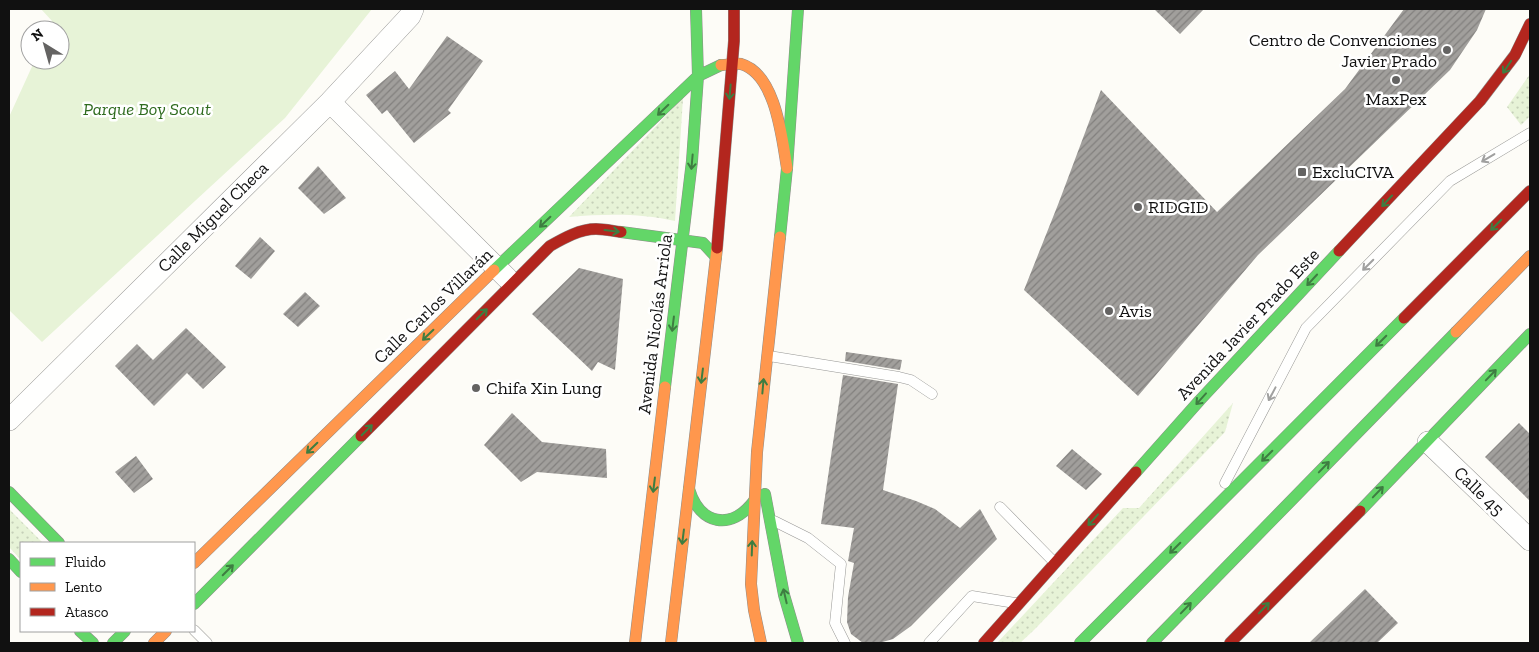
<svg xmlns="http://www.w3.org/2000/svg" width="1539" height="652" font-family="'Zilla Slab',serif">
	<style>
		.grass { fill: url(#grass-dots) }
		.park { fill: #e7f3d7 }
		.building { fill: url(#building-hatch) }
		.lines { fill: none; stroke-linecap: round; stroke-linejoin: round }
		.lane-casing { stroke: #979795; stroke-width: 11 }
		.street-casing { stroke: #979795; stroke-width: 22 }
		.fast-casing { stroke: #8e8d8b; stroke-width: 12 }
		.slow-casing { stroke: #8e8d8b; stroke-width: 12 }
		.jam-casing { stroke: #8e8d8b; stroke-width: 12 }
		.lane { stroke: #fffffe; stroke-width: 10 }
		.street { stroke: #fffffe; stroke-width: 21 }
		.fast { stroke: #63d668; stroke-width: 11 }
		.slow { stroke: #ff974d; stroke-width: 11 }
		.jam { stroke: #b3261e; stroke-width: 11 }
		.oneway { stroke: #3e7d41 }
		.oneway2 { stroke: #a0a09f }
		.poi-dot { fill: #646362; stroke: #fff; stroke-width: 2 }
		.labels { text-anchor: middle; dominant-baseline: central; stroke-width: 5; stroke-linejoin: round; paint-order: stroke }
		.poi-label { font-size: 18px; fill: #111; stroke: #fff; text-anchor: start }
		.park-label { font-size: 18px; font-style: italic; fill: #2f6b1f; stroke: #fff }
		.street-label { font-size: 18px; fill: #111; stroke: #fff }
	</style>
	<defs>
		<pattern id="grass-dots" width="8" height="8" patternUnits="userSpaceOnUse" patternTransform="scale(1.25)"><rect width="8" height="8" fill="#e7f3d7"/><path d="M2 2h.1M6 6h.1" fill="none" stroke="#c5cfb8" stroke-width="1.8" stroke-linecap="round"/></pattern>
		<pattern id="building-hatch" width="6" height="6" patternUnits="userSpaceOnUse" patternTransform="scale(1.25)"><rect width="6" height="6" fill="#a19f9c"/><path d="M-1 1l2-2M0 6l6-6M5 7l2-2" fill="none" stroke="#82807e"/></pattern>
	</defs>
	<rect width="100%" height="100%" fill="#fdfcf7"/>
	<path class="grass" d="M1530,74V116L1521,125L1507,107Z
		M683,98L675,221C640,213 605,214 569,217Z
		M1233,403L1225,432L1034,630L1020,643H997L1123,508H1139Z
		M9,509L43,543H21V560L9,547Z"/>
	<path class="park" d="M41,9H372L285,118L42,342L9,310V117L35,60H60V30H48L52,21Z"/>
	<path class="building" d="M1154,9H1204L1180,34Z
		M1404,9H1486L1477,30L1450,70L1258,255L1138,396L1024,290L1059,202L1101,90L1217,212L1345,89Z
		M447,36L483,61L448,110L451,113L414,143L387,110L382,114L366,95L395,71L409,89Z
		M318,166L346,198L324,214L298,188Z
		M260,237L275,251L251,279L235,266Z
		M579,268L623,279L615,370L598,362L592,371L532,314Z
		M305,292L320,306L298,327L283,314Z
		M186,328L226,367L203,389L187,373L154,406L115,366L137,344L153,360Z
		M846,352L902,360L900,370L845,361Z
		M843,375L898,384L883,490L916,501L935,509L960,528L980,509L997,539L911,626L893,639L879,643H863L851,634L847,622L848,597L854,563L848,561L854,528L821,524Z
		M512,413L542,442L606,449L607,478L537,472L521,482L484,445Z
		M1519,423L1530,434V501L1485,457Z
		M1072,449L1102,474L1086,490L1056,466Z
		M136,456L153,479L134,493L115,472Z
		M1365,589L1398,623L1377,643H1309Z"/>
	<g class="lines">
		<defs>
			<path id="lane" d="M769,356L899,377L911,380L932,394
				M1225,483L1306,328L1450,181L1530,133
				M1000,507L1054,562
				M774,521L808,538L841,564L835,623L845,643
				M194,630L207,643
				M929,643L972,596L1015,603"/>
			<path id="street" d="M330,102L507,278
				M9,420L330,102L410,16L413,9
				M1428,442L1530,540"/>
			<path id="fast" d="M621,232L703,243L716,257
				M780,237L787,168L798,9
				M494,270L698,76L721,65
				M665,387L692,161L698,76L696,9
				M1136,472L1200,400L1339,251
				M689,489C700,525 731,531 754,501
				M9,492L59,543
				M765,494L784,595L798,643
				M1360,511L1530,334
				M9,559L21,572
				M194,604L361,436
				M80,631L93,643
				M113,643L125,631
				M1080,643L1404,318
				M1152,643L1456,332"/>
			<path id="slow" d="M721,65C727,65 736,63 741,64C776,74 782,139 787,168
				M1456,332L1530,256
				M194,563L494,270
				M154,643L166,631
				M635,643L665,387
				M671,643L717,248
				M761,643L754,610L751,584L757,452L780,237"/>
			<path id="jam" d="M717,248L734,41V9
				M1339,251L1480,101L1515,55L1530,24
				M1404,318L1530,191
				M361,436L550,246C564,238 580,229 596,229C604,229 613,231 621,232
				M984,643L1136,472
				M1230,643L1360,511"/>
		</defs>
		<use href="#lane" class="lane-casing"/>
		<use href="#street" class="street-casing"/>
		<use href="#fast" class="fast-casing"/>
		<use href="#slow" class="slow-casing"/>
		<use href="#jam" class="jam-casing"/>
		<use href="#lane" class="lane"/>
		<use href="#street" class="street"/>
		<use href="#fast" class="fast"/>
		<use href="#slow" class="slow"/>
		<use href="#jam" class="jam"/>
	</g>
	<defs><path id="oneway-shaft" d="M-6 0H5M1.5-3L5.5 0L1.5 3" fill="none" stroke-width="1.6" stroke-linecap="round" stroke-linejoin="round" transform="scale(1.25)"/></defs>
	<g class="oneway">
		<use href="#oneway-shaft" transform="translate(1507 67) rotate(124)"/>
		<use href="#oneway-shaft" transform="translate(730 92) rotate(95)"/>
		<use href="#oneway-shaft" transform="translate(663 110) rotate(136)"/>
		<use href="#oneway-shaft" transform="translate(692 162) rotate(95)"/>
		<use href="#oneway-shaft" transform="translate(1387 201) rotate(133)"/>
		<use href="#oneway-shaft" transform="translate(545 222) rotate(136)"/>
		<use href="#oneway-shaft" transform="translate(1496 225) rotate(135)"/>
		<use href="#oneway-shaft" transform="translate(612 231) rotate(7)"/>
		<use href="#oneway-shaft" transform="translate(1312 280) rotate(133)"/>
		<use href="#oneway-shaft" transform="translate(482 314) rotate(-45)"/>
		<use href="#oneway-shaft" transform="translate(673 324) rotate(97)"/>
		<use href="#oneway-shaft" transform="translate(428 335) rotate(136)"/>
		<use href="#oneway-shaft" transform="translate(1381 341) rotate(135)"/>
		<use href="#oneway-shaft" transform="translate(1491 375) rotate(-46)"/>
		<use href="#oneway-shaft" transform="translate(702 376) rotate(97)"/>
		<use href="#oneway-shaft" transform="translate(763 386) rotate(-85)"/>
		<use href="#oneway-shaft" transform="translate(1201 399) rotate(132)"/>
		<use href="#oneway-shaft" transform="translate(367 430) rotate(-45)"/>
		<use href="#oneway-shaft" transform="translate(312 448) rotate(136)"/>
		<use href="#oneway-shaft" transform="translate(1267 456) rotate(135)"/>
		<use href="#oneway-shaft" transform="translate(1324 467) rotate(-46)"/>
		<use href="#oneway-shaft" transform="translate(654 485) rotate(97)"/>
		<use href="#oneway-shaft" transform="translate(1378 492) rotate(-46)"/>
		<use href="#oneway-shaft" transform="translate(1093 520) rotate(132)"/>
		<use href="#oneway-shaft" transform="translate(683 537) rotate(97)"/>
		<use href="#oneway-shaft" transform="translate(752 548) rotate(-88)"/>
		<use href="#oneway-shaft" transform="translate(1175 548) rotate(135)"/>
		<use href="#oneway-shaft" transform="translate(228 570) rotate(-45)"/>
		<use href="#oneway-shaft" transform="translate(785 596) rotate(-103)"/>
		<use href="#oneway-shaft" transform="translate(1186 608) rotate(-46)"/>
		<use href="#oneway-shaft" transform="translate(1264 608) rotate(-46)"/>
	</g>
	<g class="oneway2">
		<use href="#oneway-shaft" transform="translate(1488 158) rotate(149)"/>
		<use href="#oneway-shaft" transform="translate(1368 265) rotate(135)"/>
		<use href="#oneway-shaft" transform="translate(1272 394) rotate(118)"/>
	</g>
	<g class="poi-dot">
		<circle cx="1447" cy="50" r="5"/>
		<circle cx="1396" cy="80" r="5"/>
		<rect x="1297" y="167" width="10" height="10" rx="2.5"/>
		<circle cx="1138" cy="207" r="5"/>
		<circle cx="1109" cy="311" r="5"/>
		<circle cx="476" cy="388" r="5"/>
	</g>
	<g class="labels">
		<g class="poi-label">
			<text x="1437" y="40" text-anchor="end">Centro de Convenciones<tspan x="1437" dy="21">Javier Prado</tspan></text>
			<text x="1396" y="99" text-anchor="middle">MaxPex</text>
			<text x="1312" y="172">ExcluCIVA</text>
			<text x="1148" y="207">RIDGID</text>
			<text x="1119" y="311">Avis</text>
			<text x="486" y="388">Chifa Xin Lung</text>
		</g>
		<g class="park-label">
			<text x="147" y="109">Parque Boy Scout</text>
		</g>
		<g class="street-label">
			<text transform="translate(213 217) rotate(-45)">Calle Miguel Checa</text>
			<text transform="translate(433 306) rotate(-44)">Calle Carlos Villarán</text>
			<text transform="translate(655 324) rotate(-83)">Avenida Nicolás Arriola</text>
			<text transform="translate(1248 324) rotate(-47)">Avenida Javier Prado Este</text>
			<text transform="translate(1479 491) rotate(44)">Calle 45</text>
		</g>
	</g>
	<rect width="1539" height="652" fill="none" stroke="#111111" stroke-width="20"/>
	<rect x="20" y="542" width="175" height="90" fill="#ffffff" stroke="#a0a0a0"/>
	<rect x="30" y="558" width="25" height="8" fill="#63d668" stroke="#a0a0a0"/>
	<text x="65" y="567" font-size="15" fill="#111111">Fluido</text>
	<rect x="30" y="583" width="25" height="8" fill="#ff974d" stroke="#a0a0a0"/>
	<text x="65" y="592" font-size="15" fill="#111111">Lento</text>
	<rect x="30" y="608" width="25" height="8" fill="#b3261e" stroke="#a0a0a0"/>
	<text x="65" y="617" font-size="15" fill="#111111">Atasco</text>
	<g transform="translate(45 45) rotate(323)"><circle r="24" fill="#ffffff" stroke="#a0a0a0"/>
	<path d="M0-4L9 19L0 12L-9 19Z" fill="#646362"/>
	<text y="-8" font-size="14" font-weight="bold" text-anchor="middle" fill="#111111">N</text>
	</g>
</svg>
